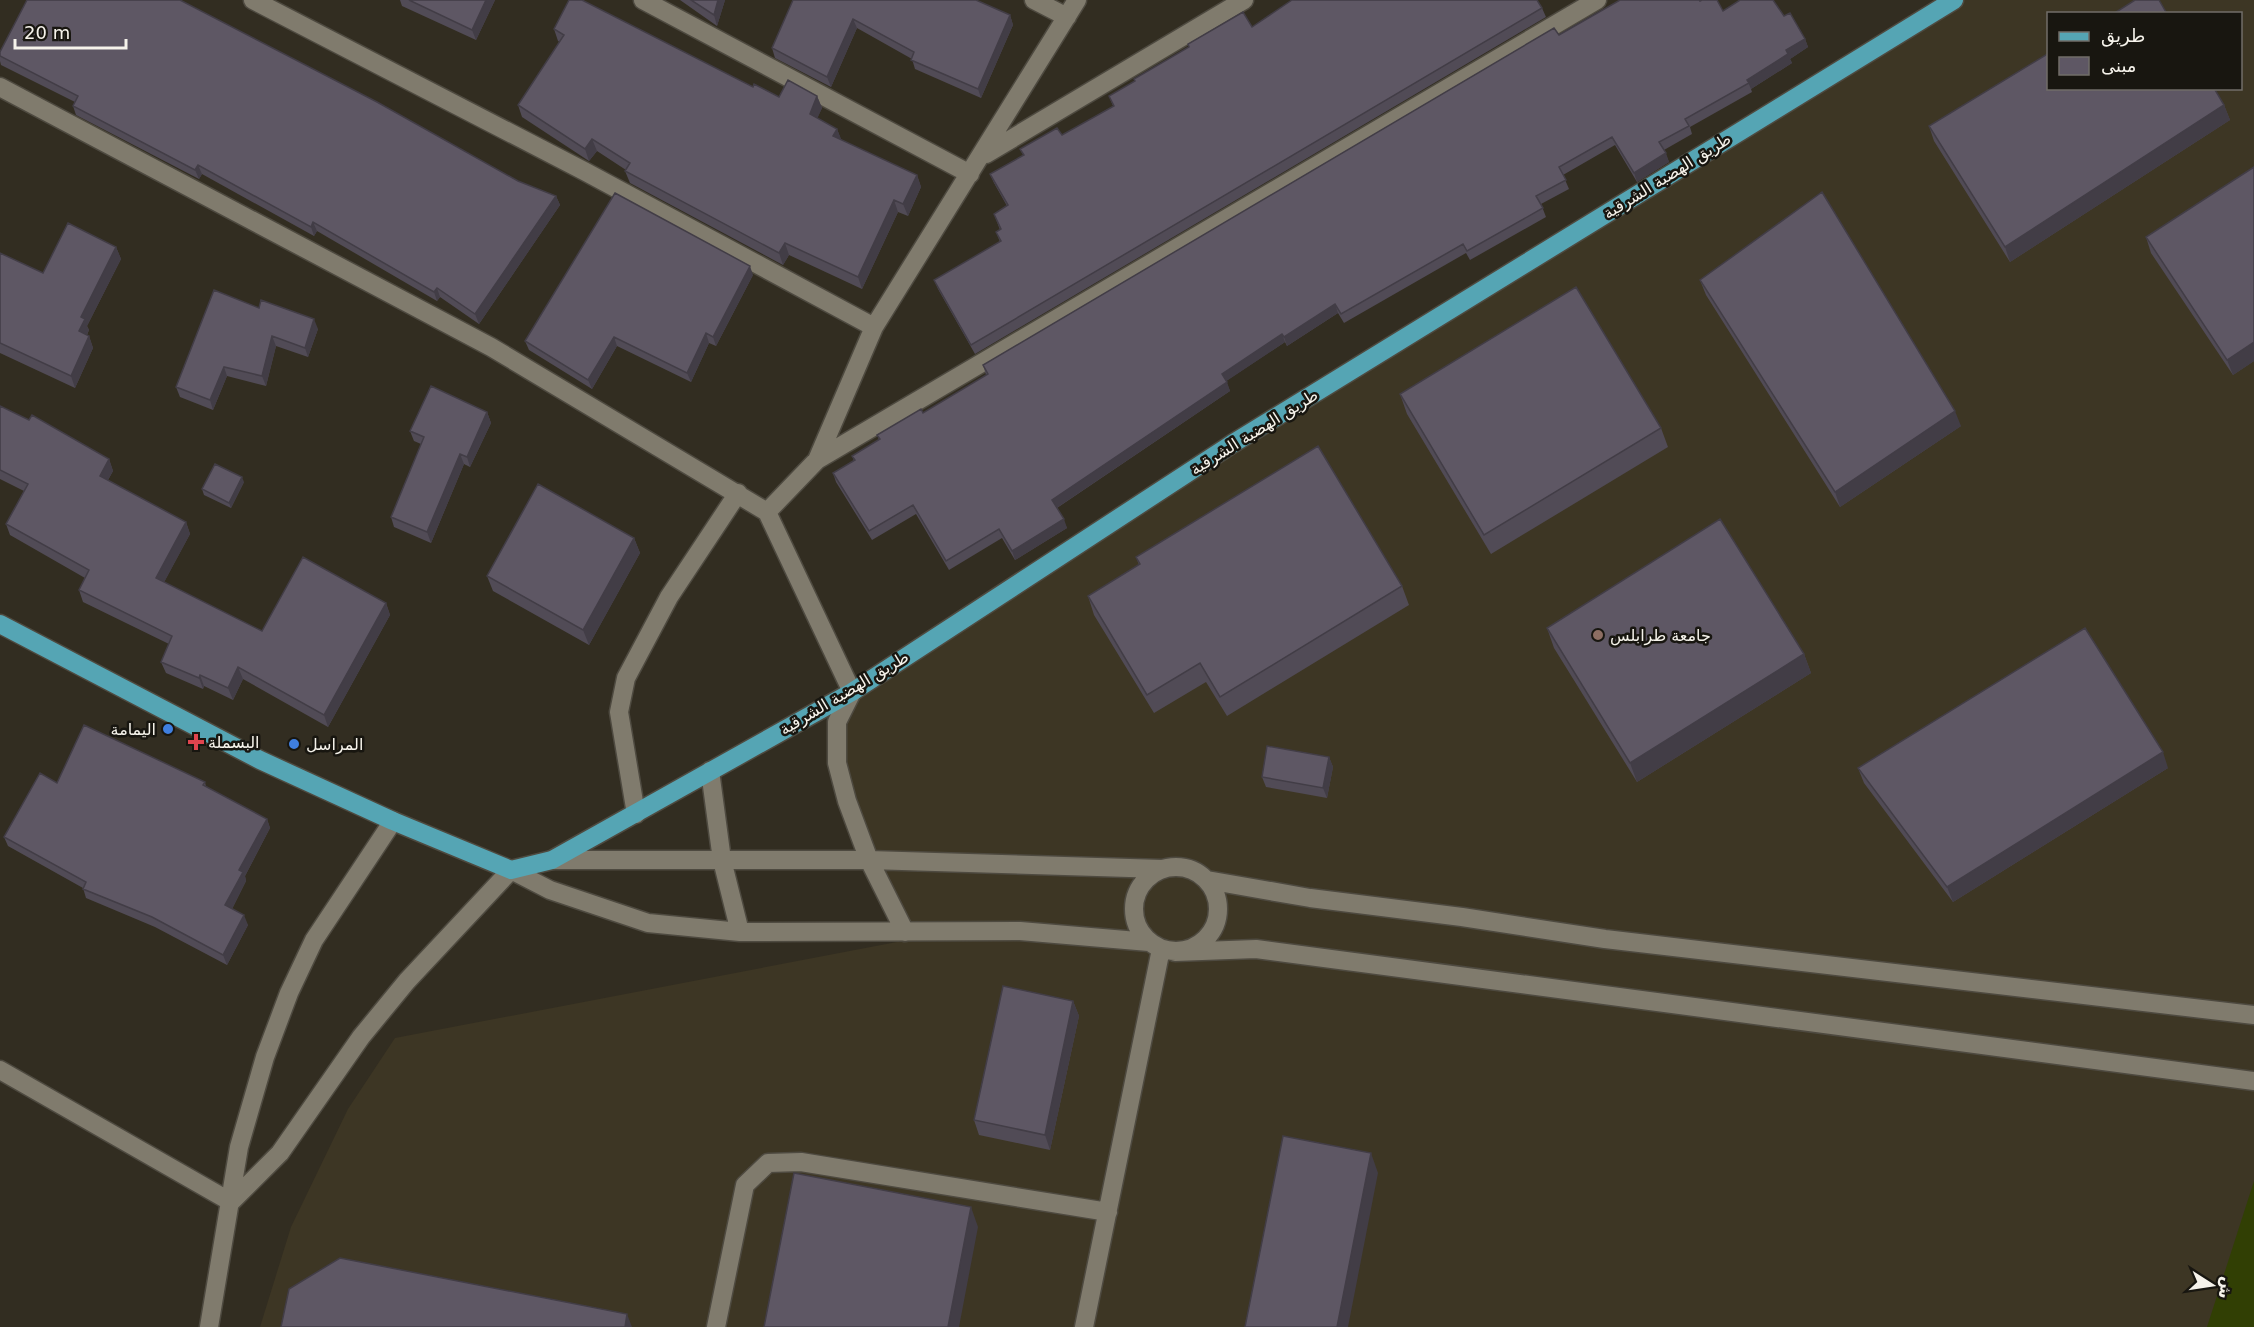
<svg xmlns="http://www.w3.org/2000/svg" width="2254" height="1327" font-family="'DejaVu Sans',Cairo,sans-serif">
	<style>
		.built { fill: #3d3624; fill-rule: evenodd }
		.green { fill: #313f04 }
		.lines { fill: none; stroke-linecap: round; stroke-linejoin: round }
		.minor-casing { stroke: #4e4a40; stroke-width: 21 }
		.major-casing { stroke: #4e4a40; stroke-width: 21 }
		.minor { stroke: #807b6d; stroke-width: 18 }
		.major { stroke: #55a5b4; stroke-width: 18 }
		.wall { fill: #514b56 }
		.shaded-wall { fill: #423d46 }
		.building { fill: #5e5764; stroke: #423d46; stroke-width: 1.5 }
		.education-dot { fill: #8d6e63; stroke: #181610; stroke-width: 2 }
		.shop-dot { fill: #3f7fe0; stroke: #181610; stroke-width: 2 }
		.health-dot { fill: #e0444e; stroke: #181610; stroke-width: 2 }
		.labels { text-anchor: middle; dominant-baseline: central; stroke-width: 5; stroke-linejoin: round; paint-order: stroke }
		.street-label { font-size: 16px; fill: #f6f3eb; stroke: #181610 }
		.poi-label { font-size: 16px; fill: #f6f3eb; stroke: #181610; text-anchor: start }
	</style>
	<rect width="100%" height="100%" fill="#322d21"/>
	<path class="built" d="M1954,0H2254V1327H260L291,1227L348,1109L395,1038L944,933L905,932L837,763L852,692ZM2048,14H2240V88H2048Z"/>
	<path class="green" d="M2254,1181V1327H2207Z"/>
	<g class="lines">
		<defs>
			<path id="minor" d="M253,0L584,171L874,327
				M643,0L970,174
				M1034,0L1067,17
				M0,87L491,347L767,512
				M986,154L1244,0
				M817,460L1597,0
				M710,771L722,860L740,932
				M636,814L619,712L626,678L669,597L738,493
				M552,860H869L1162,869
				M1134 909a42 42 0 1 1 84 0a42 42 0 1 1-84 0Z
				M1207,880L1310,898L1462,917L1605,939L2254,1015
				M905,932L869,860L847,801L837,763V722L852,692L767,512L817,460L874,327L1077,0
				M1175,952L1256,949L2254,1081
				M0,1070L231,1202
				M231,1202L280,1153L361,1037L407,981L511,870L550,890L648,923L740,932L1020,931L1149,942
				M209,1327L239,1147L265,1057L289,993L314,940L393,821
				M716,1327L745,1185L768,1163L801,1162L1108,1212
				M1084,1327L1161,949"/>
			<path id="major" d="M0,624L260,760L393,821L511,870L552,860L852,692L1232,444L1954,0"/>
		</defs>
		<use href="#minor" class="minor-casing"/>
		<use href="#major" class="major-casing"/>
		<use href="#minor" class="minor"/>
		<use href="#major" class="major"/>
	</g>
	<path class="wall" d="M400,0H495L476,40L402,6Z
		M680,0H725L717,26Z
		M793,0L1010,15L1013,25L981,98L915,69L912,59L857,28L831,87L775,58L772,48Z
		M1700,1L1723,11L1784,16L1805,39L1808,47L1790,59L1792,63L1751,89L1752,92L1690,127L1692,134L1664,150L1669,162L1637,182L1615,145L1563,175L1569,189L1541,204L1546,217L1470,260L1466,253L1344,323L1338,313L1287,346L1285,342L1226,381L1230,391L1057,508L1067,528L1015,560L1002,538L949,570L916,514L872,540L836,482L833,473L854,461L852,456L879,440L877,435L923,413L986,375L983,365L1559,35Z
		M1542,8L1546,17L975,354L938,289L934,280L1000,242L996,232L1000,230L994,214L1007,206L994,183L990,174L1023,155L1020,149L1062,135L1113,106L1109,96L1135,82L1189,47L1188,44L1252,27Z
		M554,29L753,87L779,97L817,96L822,108L817,118L837,129L841,140L917,175L921,187L908,216L898,212L862,289L789,255L783,265L630,183L625,171L626,170L597,151L589,161L522,117L518,105L560,42L558,41Z
		M0,52L518,181L556,196L560,205L479,324L440,297L437,301L317,231L314,236L202,174L199,179L76,115L73,106L75,102L1,65L0,61Z
		M2224,105L2230,120L2010,262L1934,141L1929,126Z
		M2254,167V361L2233,375L2151,253L2146,237Z
		M116,247L121,259L87,326L89,330L87,335L89,336L93,348L75,388L0,353V253L43,273Z
		M753,275L716,346L709,343L691,382L617,346L592,389L529,350L525,341Z
		M1700,280L1961,426L1840,507L1706,295Z
		M259,308L318,329L308,357L276,346L266,386L227,376L213,410L180,397L176,387Z
		M1400,394L1661,428L1668,447L1491,554L1407,414Z
		M0,406L109,459L113,471L108,480L186,522L190,534L164,582L262,631L386,603L390,615L328,727L243,679L233,700L204,686L203,689L166,673L161,662L169,644L83,602L79,590L85,578L10,535L6,524L24,491L0,479Z
		M487,412L491,423L470,467L464,464L431,543L394,527L391,517L421,444L414,441L410,431Z
		M244,482L231,508L204,495L202,489Z
		M634,538L640,553L589,645L493,591L487,576Z
		M1136,557L1402,586L1409,605L1227,716L1206,682L1154,713L1094,615L1088,596L1139,565Z
		M1547,628L1804,654L1811,673L1637,782L1554,648Z
		M1329,757L1333,767L1327,798L1266,787L1262,777Z
		M1858,768H2168L1953,902L1864,783Z
		M205,782L206,787L267,819L270,828L245,876L246,881L232,909L248,925L227,965L155,927L86,898L83,888L8,846L4,837L57,783Z
		M1073,1001L1079,1016L1050,1150L979,1135L974,1120Z"/>
	<path class="shaded-wall" d="M486,0H495L476,40L472,30Z
		M718,0H725L717,26L714,15Z
		M1010,15L1013,25L981,98L978,89Z
		M853,19L857,28L831,87L827,77Z
		M1805,39L1808,47L1790,59L1792,63L1751,89L1747,80L1786,50Z
		M817,96L822,108L814,126L810,114Z
		M2224,105L2230,120L2010,262L2005,247Z
		M837,129L842,141L833,136Z
		M592,139L597,151L589,161L585,149Z
		M1666,153L1669,162L1637,182L1634,173Z
		M198,165L202,174L199,179L195,170Z
		M917,175L921,187L908,216L903,204Z
		M556,196L560,205L479,324L475,314Z
		M894,200L898,212L862,289L858,277Z
		M313,222L317,231L314,236L311,227Z
		M785,243L789,255L783,265L779,253Z
		M116,247L121,259L87,326L89,330L83,343L79,331L81,317Z
		M750,266L753,275L716,346L713,337Z
		M437,288L440,297L437,301L434,292Z
		M1335,304L1338,313L1287,346L1284,337Z
		M314,319L318,329L308,357L305,348Z
		M706,333L709,343L691,382L687,373Z
		M1282,334L1285,342L1225,382L1222,374Z
		M89,336L93,348L75,388L71,376Z
		M272,336L276,346L266,386L262,376Z
		M614,337L617,346L592,389L588,380Z
		M2254,342V361L2233,375L2227,360Z
		M224,367L227,376L213,410L210,400Z
		M1227,382L1230,391L1055,509L1052,500Z
		M1955,411L1961,426L1840,507L1835,492Z
		M487,412L491,423L470,467L467,457Z
		M460,454L464,464L431,543L427,532Z
		M109,459L113,471L104,487L100,476Z
		M242,477L244,482L231,508L229,503Z
		M1064,519L1067,528L1015,560L1012,551Z
		M186,522L190,534L160,590L156,578Z
		M634,538L640,553L589,645L583,630Z
		M386,603L390,615L328,727L324,715Z
		M1804,654L1811,673L1637,782L1630,763Z
		M238,667L243,679L233,700L228,688Z
		M200,675L204,686L203,689L199,678Z
		M2163,752L2168,768L1953,902L1947,887Z
		M1329,757L1333,767L1327,798L1323,788Z
		M267,819L270,828L245,876L246,881L229,915L225,905L239,870Z
		M244,915L248,925L227,965L223,955Z
		M1073,1001L1079,1016L1050,1150L1045,1135Z
		M1371,1153L1378,1173L1348,1327H1337Z
		M971,1207L978,1227L959,1327H948Z
		M627,1314L632,1327H625Z"/>
	<path class="building" d="M27,0H180L377,102L518,181L556,196L475,314L437,288L434,292L313,222L311,227L198,165L195,170L73,106L78,96L0,56V52Z
		M409,0H486L472,30Z
		M569,0H582L753,87L754,84L779,97L788,80L817,96L810,114L837,129L833,136L917,175L903,204L894,200L858,277L785,243L779,253L625,171L630,163L592,139L585,149L518,105L564,35L554,29Z
		M691,0H718L714,15Z
		M793,0H976L1010,15L978,89L911,60L914,52L853,19L827,77L772,48Z
		M1292,0H1537L1542,8L971,345L934,280L1001,241L996,232L1001,229L994,214L1008,205L990,174L1024,155L1020,149L1057,128L1062,135L1114,106L1109,96L1135,81L1134,79L1189,47L1188,44L1243,12L1252,27Z
		M1620,0H1699L1700,1L1702,0H1717L1723,11L1740,0H1773L1784,16L1790,13L1805,39L1786,50L1788,54L1747,80L1749,83L1685,119L1689,126L1659,142L1666,153L1634,173L1612,137L1559,167L1566,180L1536,196L1543,208L1467,251L1463,244L1341,314L1335,304L1284,337L1282,334L1222,374L1227,382L1052,500L1064,519L1012,551L999,529L946,561L913,505L869,531L833,473L855,460L852,456L880,439L877,435L921,409L923,413L988,374L983,365L1554,28L1559,35Z
		M2135,0H2159L2167,14H2113Z
		M2049,53V88H2214L2224,105L2005,247L1929,126Z
		M2254,167V342L2227,360L2146,237Z
		M1822,192L1955,411L1835,492L1700,280Z
		M615,193L750,266L713,337L706,333L687,373L614,337L588,380L525,341Z
		M68,223L116,247L81,317L85,319L79,331L89,336L71,376L0,343V253L43,273Z
		M1576,287L1661,428L1484,535L1400,394Z
		M214,290L259,308L261,300L314,319L305,348L272,336L262,376L224,367L210,400L176,387Z
		M431,386L487,412L467,457L460,454L427,532L391,517L424,437L410,431Z
		M0,406L29,420L32,415L109,459L100,476L186,522L156,578L262,631L303,557L386,603L324,715L238,667L228,688L200,675L199,678L161,662L172,636L79,590L89,570L6,524L28,484L0,470Z
		M1318,446L1402,586L1220,697L1200,663L1147,695L1088,596L1140,564L1136,557Z
		M215,464L242,477L229,503L202,489Z
		M538,484L634,538L583,630L487,576Z
		M1720,519L1804,654L1630,763L1547,628Z
		M2085,628L2163,752L1947,887L1858,768Z
		M84,725L205,782L203,785L267,819L239,870L243,872L225,905L244,915L223,955L152,917L83,889L86,882L4,837L40,773L57,783Z
		M1267,746L1329,757L1323,788L1262,777Z
		M1003,986L1073,1001L1045,1135L974,1120Z
		M1283,1136L1371,1153L1337,1327H1245Z
		M794,1173L971,1207L948,1327H764Z
		M340,1258L627,1314L625,1327H281L289,1289Z"/>
	<circle class="education-dot" cx="1598" cy="635" r="6"/>
	<g class="shop-dot">
		<circle cx="168" cy="729" r="6"/>
		<circle cx="294" cy="744" r="6"/>
	</g>
	<path class="health-dot" d="M193 733h6v6h6v6h-6v6h-6v-6h-6v-6h6z"/>
	<g class="labels">
		<g class="street-label">
			<text transform="translate(1667 176) rotate(-32)">طريق الهضبة الشرقية</text>
			<text transform="translate(1254 432) rotate(-32)">طريق الهضبة الشرقية</text>
			<text transform="translate(844 693) rotate(-31)">طريق الهضبة الشرقية</text>
		</g>
		<g class="poi-label">
			<text x="1610" y="635">جامعة طرابلس</text>
			<text x="156" y="729" text-anchor="end">اليمامة</text>
			<text x="208" y="742">البسملة</text>
			<text x="306" y="744">المراسل</text>
		</g>
	</g>
	<rect x="2047" y="12" width="195" height="78" fill="#181610" stroke="#716e68" stroke-width="1.5"/>
	<rect x="2059" y="32" width="30" height="9" fill="#55a5b4" stroke="#716e68" stroke-width="1.5"/>
	<text x="2101" y="42" font-size="18" fill="#f6f3eb">طريق</text>
	<rect x="2059" y="57" width="30" height="18" fill="#5e5764" stroke="#716e68" stroke-width="1.5"/>
	<text x="2101" y="72" font-size="18" fill="#f6f3eb">مبنى</text>
	<g transform="translate(2212 1285) rotate(102)" stroke="#181610" stroke-width="4.5" paint-order="stroke">
	<path d="M0-4.5L10 22L0 15L-10 22Z" fill="#f6f3eb"/>
	<text y="-9" font-size="16" font-weight="bold" text-anchor="middle" fill="#f6f3eb">ش</text>
	</g>
	<path d="M15 39v9h111v-9" fill="none" stroke="#f6f3eb" stroke-width="3"/>
	<text x="24" y="39" font-size="18" fill="#f6f3eb" stroke="#181610" stroke-width="4.5" paint-order="stroke">20 m</text>
</svg>
